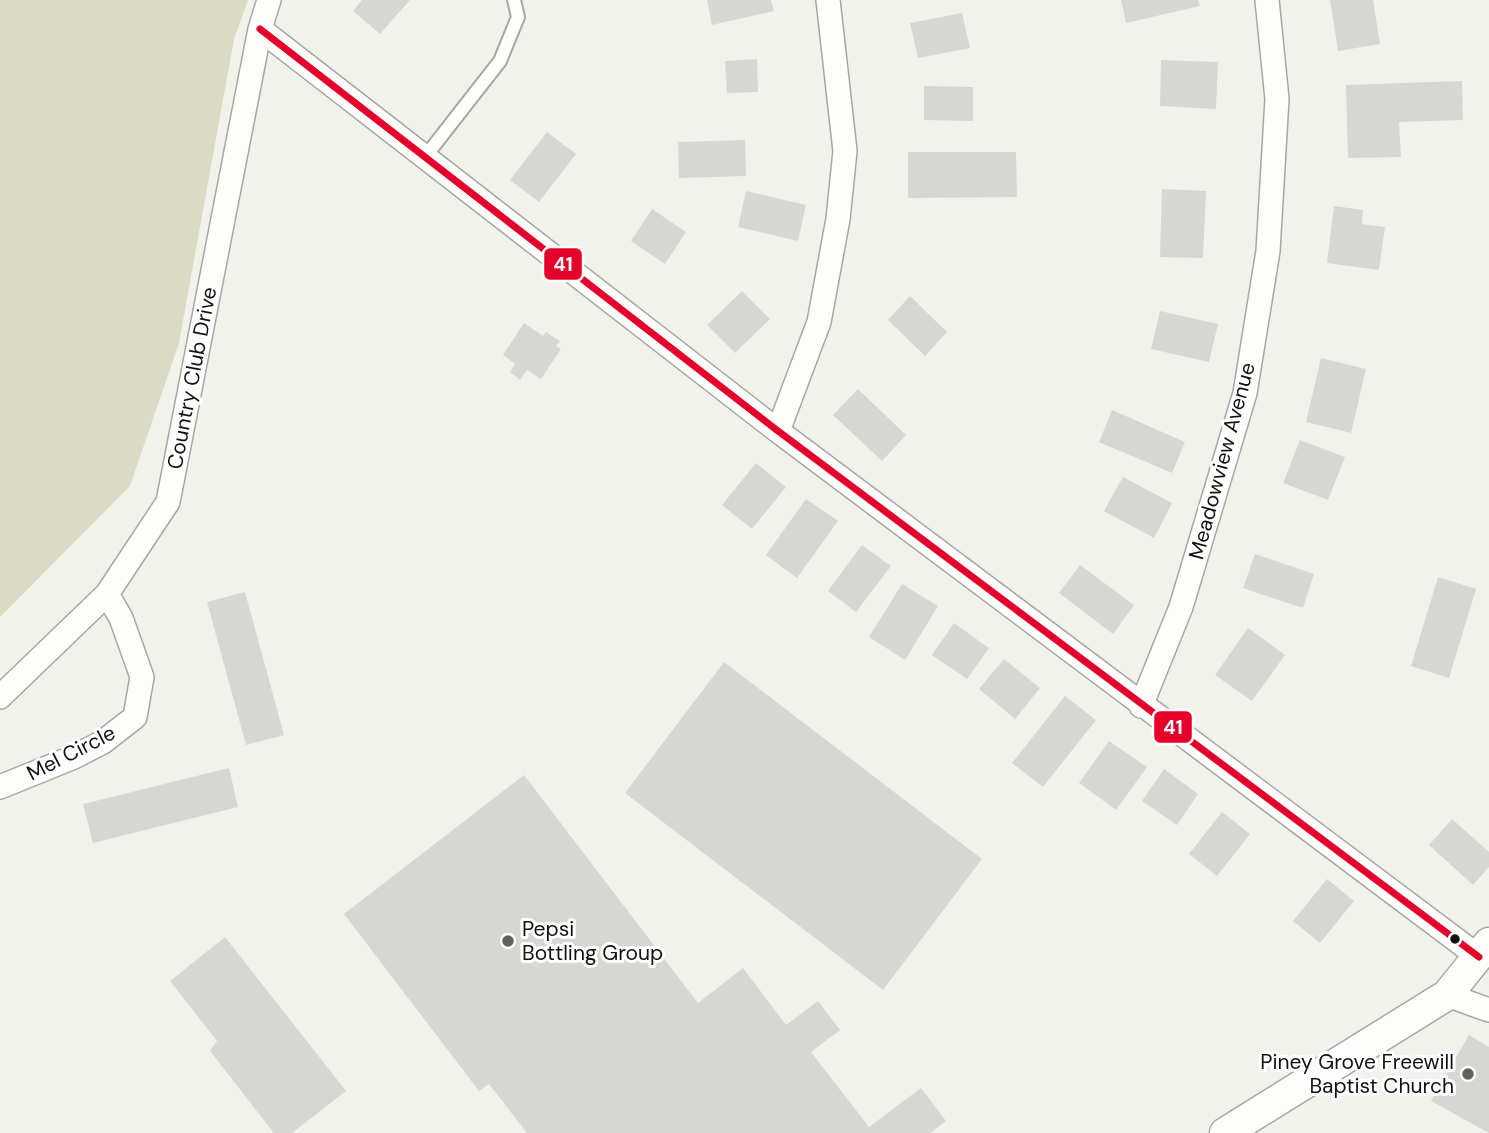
<svg xmlns="http://www.w3.org/2000/svg" width="1489" height="1133" font-family="'DM Sans',sans-serif">
	<style>
		.green { fill: #d9dbc2 }
		.building { fill: #d6d6d3 }
		.lines { fill: none; stroke-linecap: round; stroke-linejoin: round }
		.service-casing { stroke: #a6a7a3; stroke-width: 16 }
		.minor-casing { stroke: #a6a7a3; stroke-width: 26 }
		.tertiary-casing { stroke: #a6a7a3; stroke-width: 33 }
		.service { stroke: #fdfdfc; stroke-width: 12 }
		.minor { stroke: #fdfdfc; stroke-width: 23 }
		.tertiary { stroke: #fdfdfc; stroke-width: 30 }
		.bus-1-casing { stroke: #fff; stroke-width: 12 }
		.bus-1 { stroke: #e4002b; stroke-width: 7 }
		.bus-dot { fill: #11110e; stroke: #fff; stroke-width: 2.5 }
		.poi-dot { fill: #60605c; stroke: #fff; stroke-width: 2.5 }
		.labels { text-anchor: middle; dominant-baseline: central; stroke-width: 6; stroke-linejoin: round; paint-order: stroke }
		.street-label { font-size: 21px; fill: #11110e; stroke: #fff }
		.poi-label { font-size: 21px; fill: #11110e; stroke: #fff; text-anchor: start }
		.line-badge { stroke: #fff; stroke-width: 2.5 }
		.badge-label { font-size: 19px; text-anchor: middle; font-weight: bold; fill: #fff }
	</style>
	<rect width="100%" height="100%" fill="#f2f2ed"/>
	<path class="green" d="M0,0H248L234,39L179,343L130,486L0,617Z"/>
	<path class="building" d="M362,0H410L380,34L353,11Z
		M707,0H771L774,11L712,25Z
		M1121,0H1198L1200,6L1126,23Z
		M1330,0H1373L1380,44L1338,51Z
		M962,13L970,48L918,58L910,23Z
		M757,59L758,92L727,93L725,61Z
		M1161,60L1218,62L1216,109L1160,106Z
		M1462,81L1463,120L1399,122L1401,157L1348,158L1346,85Z
		M924,86L973,87V121L924,120Z
		M547,132L576,154L539,202L510,180Z
		M745,140L746,176L679,178L678,142Z
		M908,152H1016L1017,197L908,198Z
		M1162,189L1206,191L1203,258L1160,257Z
		M746,191L806,205L798,241L738,227Z
		M1334,206L1363,210L1362,224L1385,227L1379,270L1327,263Z
		M652,209L686,232L665,264L631,241Z
		M742,291L770,319L735,353L707,325Z
		M910,296L947,332L925,356L888,320Z
		M1160,311L1218,324L1209,362L1151,349Z
		M524,323L543,336L546,332L560,341L556,346L561,349L541,379L527,370L520,380L510,372L515,364L503,355Z
		M1321,358L1366,369L1351,433L1306,422Z
		M858,389L906,435L882,461L833,415Z
		M1112,410L1185,442L1172,473L1099,442Z
		M1300,440L1345,457L1328,500L1283,483Z
		M756,463L786,487L752,529L722,505Z
		M1123,477L1172,503L1154,538L1104,511Z
		M806,499L838,521L797,578L766,555Z
		M862,545L891,566L856,612L828,591Z
		M1255,554L1314,574L1303,608L1243,588Z
		M1080,565L1134,605L1113,634L1059,593Z
		M1438,577L1476,589L1449,678L1411,666Z
		M902,584L938,606L905,660L869,637Z
		M245,592L284,735L246,745L207,602Z
		M954,623L989,648L967,679L932,655Z
		M1248,628L1285,655L1252,701L1215,675Z
		M1004,659L1040,688L1015,719L979,689Z
		M724,662L982,859L883,990L625,793Z
		M1065,696L1096,720L1043,787L1012,763Z
		M1109,741L1147,767L1116,810L1079,783Z
		M229,768L238,807L93,843L83,804Z
		M1164,769L1198,794L1177,825L1142,801Z
		M524,775L698,1003L743,968L786,1025L818,1001L840,1030L811,1052L869,1127L921,1088L946,1121L930,1133H527L489,1084L479,1091L344,914Z
		M1222,812L1250,834L1217,876L1189,854Z
		M1452,819L1489,852V867L1473,885L1429,845Z
		M1327,879L1354,901L1320,943L1293,921Z
		M225,937L346,1091L292,1133H274L210,1051L217,1041L170,981Z
		M1469,1035L1489,1047V1133L1431,1101Z"/>
	<g class="lines">
		<defs>
			<path id="service" d="M425,157L500,61L518,17L514,0"/>
			<path id="minor" d="M260,29L778,431L1479,957
				M778,431L819,322L838,219L845,151L828,0
				M0,697L107,594L168,502L260,29L269,0
				M1141,706L1181,607L1245,393L1268,251L1277,99L1267,0
				M0,787L74,757L103,742L135,717L142,677L121,618L107,594
				M1447,995L1489,1010"/>
			<path id="tertiary" d="M1225,1133L1447,995L1489,943"/>
		</defs>
		<use href="#service" class="service-casing"/>
		<use href="#minor" class="minor-casing"/>
		<use href="#tertiary" class="tertiary-casing"/>
		<use href="#service" class="service"/>
		<use href="#minor" class="minor"/>
		<use href="#tertiary" class="tertiary"/>
		<defs>
			<path id="bus-1" d="M260,29L778,431L1479,957"/>
		</defs>
		<use href="#bus-1" class="bus-1-casing"/>
		<use href="#bus-1" class="bus-1"/>
	</g>
	<circle class="bus-dot" cx="1455" cy="939" r="6"/>
	<g class="poi-dot">
		<circle cx="508" cy="941" r="7"/>
		<circle cx="1468" cy="1074" r="7"/>
	</g>
	<g class="labels">
		<g class="street-label">
			<text transform="translate(192 378) rotate(-79)">Country Club Drive</text>
			<text transform="translate(1222 461) rotate(-75)">Meadowview Avenue</text>
			<text transform="translate(71 753) rotate(-27)">Mel Circle</text>
		</g>
		<g class="poi-label">
			<text x="522" y="929">Pepsi<tspan x="522" dy="24">Bottling Group</tspan></text>
			<text x="1454" y="1062" text-anchor="end">Piney Grove Freewill<tspan x="1454" dy="24">Baptist Church</tspan></text>
		</g>
	</g>
	<g class="line-badge">
		<rect x="543" y="247" width="40" height="34" rx="7" fill="#e4002b"/>
		<rect x="1153" y="710" width="40" height="34" rx="7" fill="#e4002b"/>
	</g>
	<g class="badge-label">
		<text x="563" y="271">41</text>
		<text x="1173" y="734">41</text>
	</g>
</svg>
